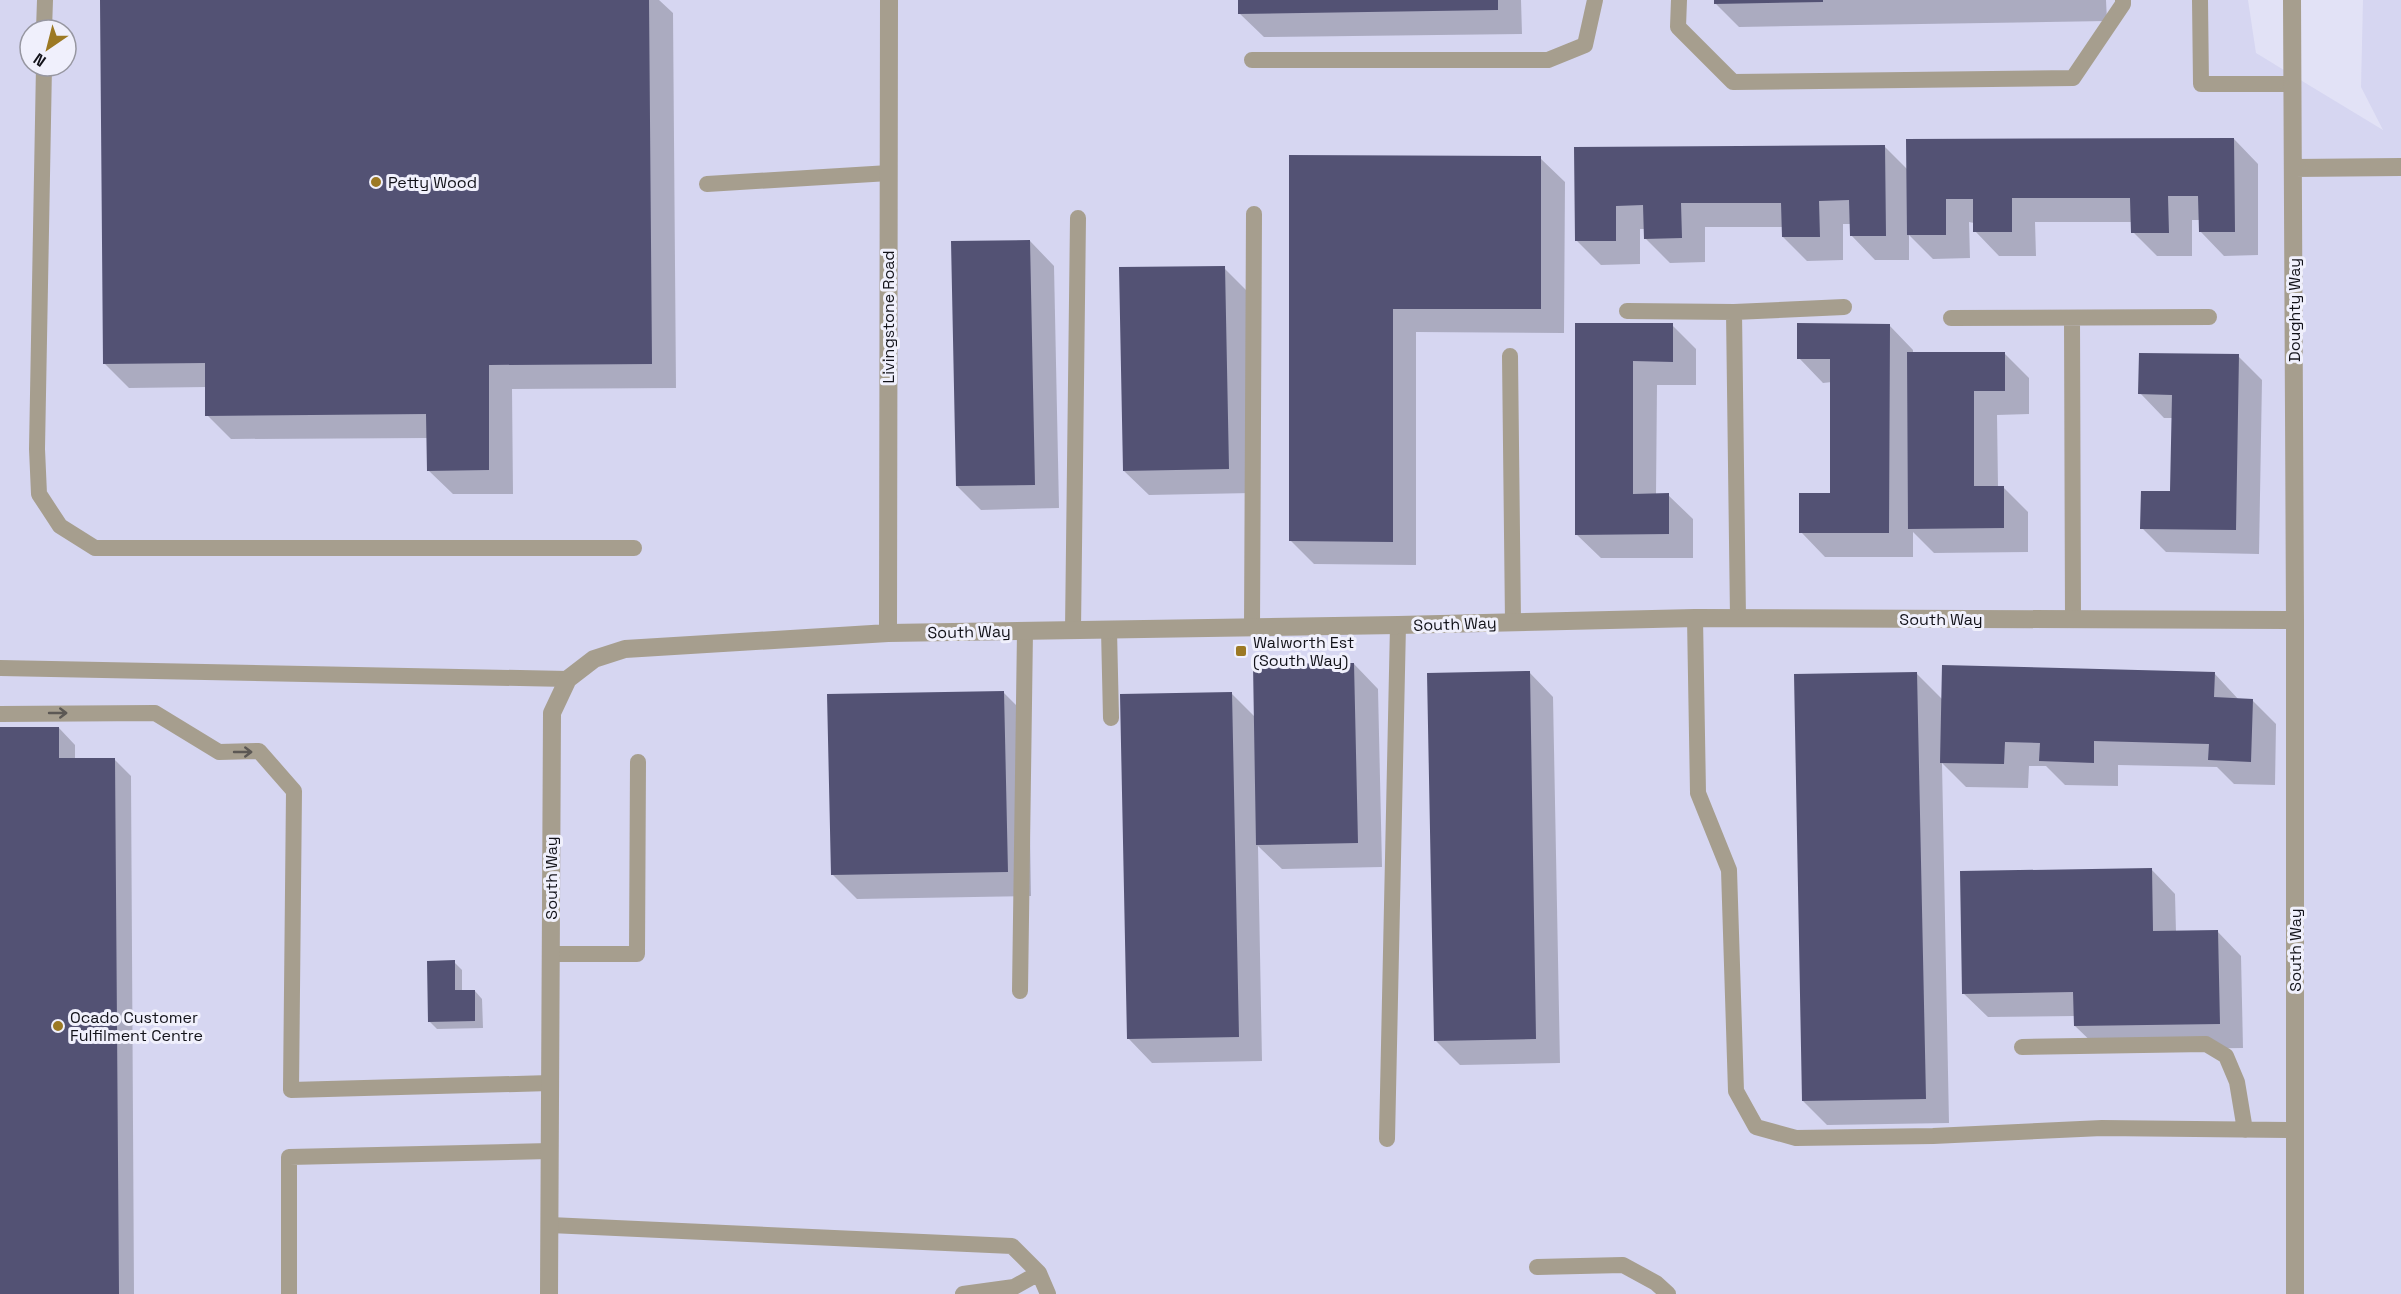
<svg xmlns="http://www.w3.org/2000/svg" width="2401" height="1294" font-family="'Space Grotesk',sans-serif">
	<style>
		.built { fill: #d6d6f1; fill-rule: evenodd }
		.shadow { fill: #0003 }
		.building { fill: #535274 }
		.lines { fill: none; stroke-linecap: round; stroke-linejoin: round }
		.lane { stroke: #a69e8e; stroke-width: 16 }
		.street { stroke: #a69e8e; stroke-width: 18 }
		.oneway { stroke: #5c5854 }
		.poi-dot { fill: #9c7924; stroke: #f0f0fc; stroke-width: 2 }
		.labels { text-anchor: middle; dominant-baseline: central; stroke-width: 6; stroke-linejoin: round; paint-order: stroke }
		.poi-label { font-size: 16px; fill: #121219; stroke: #f0f0fc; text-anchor: start }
		.street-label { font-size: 16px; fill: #121219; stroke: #f0f0fc }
	</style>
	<rect width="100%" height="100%" fill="#e2e2f6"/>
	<path class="built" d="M0,0H2248L2256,53L2383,130L2361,87L2363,0H2401V1294H0ZM30,30H66V66H30Z"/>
	<path class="shadow" d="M102,0H659L673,13L676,388L512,389L513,494H453L428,470V438L231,439L207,415V387L129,388L104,363Z
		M1239,0H1521L1522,34L1264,37L1239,13Z
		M1715,0H2106L2107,21L1739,27L1715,3Z
		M2234,139L2258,164V255L2224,256L2200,231V220H2192V256H2157L2133,232L2132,222H2035L2036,256H1999L1975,231L1974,223L1969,222L1970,258L1933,259L1909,235V260H1875L1851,235V224H1843V260L1807,261L1783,237V227H1705V262L1670,263L1645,238V229H1640V264L1601,265L1576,240L1575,149L1884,146L1908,170Z
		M1291,156L1540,158L1565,182L1564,333L1416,332V565L1314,564L1290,540Z
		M1030,241L1054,266L1059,508L981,510L957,486Z
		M1224,268L1248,292L1252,493L1149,495L1124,471Z
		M1576,325H1672L1696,349V385H1657L1656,495H1668L1693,519V558H1601L1576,534Z
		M1889,325L1913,350V353H2004L2029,378V414L1997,415L1998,487H2003L2028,512V552L1934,553L1913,532V557H1825L1801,532L1832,495V382L1823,383L1799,358Z
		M2238,356L2262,380L2259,554L2166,552L2142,528L2171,493L2173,418H2164L2140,393Z
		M1354,664L1378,689L1382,867L1282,869L1258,846L1262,1061L1152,1063L1128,1038L1231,693L1255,717Z
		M1529,672L1553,697L1560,1063L1460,1065L1436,1041Z
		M2214,673L2239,700H2252L2276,724L2275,785L2234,784L2217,767L2118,765V786L2065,785L2046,766H2029L2028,788L1966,787L1942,763L1949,1123L1827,1125L1803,1101L1917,674L1943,700Z
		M1004,693L1028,717L1031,896L857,899L832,874Z
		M0,728H59L75,745V760H115L131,776L134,1294H0Z
		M2151,869L2175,894L2176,932L2217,931L2241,956L2243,1048L2100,1050L2075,1026V1016L1988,1017L1963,993Z
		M454,962L462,970V991H475L482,999L483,1028L437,1029L429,1021Z"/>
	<path class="building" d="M100,0H649L652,364L489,365V470L427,471L426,414L205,416V363L103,364Z
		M1238,0H1498V10L1238,14Z
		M1714,0H1823V2L1714,4Z
		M2234,138L2235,232H2199L2198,196H2168L2169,233H2131L2130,198H2012V232H1973V199H1946V235H1907L1906,139Z
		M1885,145L1886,236H1850L1849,200L1819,201L1820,237H1782L1781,203H1681L1682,238L1644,239L1643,205L1616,206V241H1575L1574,147Z
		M1289,155L1541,156V309H1393V542L1289,541Z
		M1030,240L1035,485L956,486L951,241Z
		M1225,266L1229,469L1123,471L1119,267Z
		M1575,323H1673V362L1633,361V494L1669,493V534L1575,535Z
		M1797,323L1890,324L1889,533H1799V493H1830V359H1797Z
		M1907,352H2005V391H1974V486H2004V528L1908,529Z
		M2139,353L2239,354L2236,530L2140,529L2141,491H2170L2172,395L2138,394Z
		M1354,663L1358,843L1256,845L1253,664Z
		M1942,665L2215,672L2214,697L2253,699L2251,762L2208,760L2209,744L2094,741V763L2039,761L2040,743L2005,742L2004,764L1940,763Z
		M1530,671L1536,1039L1434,1041L1427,673Z
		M1917,672L1926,1099L1802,1101L1794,674Z
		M1004,691L1008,872L831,875L827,694Z
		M1232,692L1239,1037L1127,1039L1120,694Z
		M0,727H59V758H115L119,1294H0Z
		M2152,868L2153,931L2218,930L2220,1024L2074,1026L2073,992L1962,994L1960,871Z
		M455,960V990H475V1021L428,1022L427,961Z"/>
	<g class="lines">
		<path class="lane" d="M1679,0L1678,27L1733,82L2073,78L2123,4V0
			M2200,0L2201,84H2293
			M44,30L45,0
			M1252,60H1548L1585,45L1595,0
			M44,66L37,449L39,494L60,526L95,548H634
			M707,184L889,173
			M1627,311L1734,312L1844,307
			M1734,312L1738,618
			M1951,318L2209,317
			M2072,319L2073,620
			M1510,356L1513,622
			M1695,618L1698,793L1729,870L1736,1091L1756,1127L1796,1138L1933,1136L2102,1128L2295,1130
			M1252,627L1254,214
			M1073,630L1078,218
			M1109,630L1111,718
			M0,668L568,679
			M0,714L155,713L219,752L259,751L294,791L291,1090L550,1083
			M551,954H637L638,762
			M1020,991L1025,631
			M2022,1047L2206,1044L2226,1056L2237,1082L2245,1130
			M1387,1139L1398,625
			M550,1225L1012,1246L1039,1273L1048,1294
			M1537,1267L1623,1265L1656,1283L1668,1294
			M289,1294V1157L550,1151
			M963,1294L1014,1287L1039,1273"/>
		<path class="street" d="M2292,0L2295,620
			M2294,168L2401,167
			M888,633L889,0
			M549,1294L552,713L568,679L594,659L625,649L888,633L1398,625L1695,618L2295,620V1294"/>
	</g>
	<defs><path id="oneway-shaft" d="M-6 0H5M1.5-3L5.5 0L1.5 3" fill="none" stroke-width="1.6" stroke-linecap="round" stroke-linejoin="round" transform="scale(1.5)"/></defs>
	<g class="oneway">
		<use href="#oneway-shaft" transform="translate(58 713)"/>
		<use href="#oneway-shaft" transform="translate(243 752)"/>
	</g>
	<g class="poi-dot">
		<circle cx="376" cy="182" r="6"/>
		<rect x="1235" y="645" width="12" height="12" rx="3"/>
		<circle cx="58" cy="1026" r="6"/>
	</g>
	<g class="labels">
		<g class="poi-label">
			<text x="388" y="182">Petty Wood</text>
			<text x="1253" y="642">Walworth Est<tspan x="1253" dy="18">(South Way)</tspan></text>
			<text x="70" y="1017">Ocado Customer<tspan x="70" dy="18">Fulfilment Centre</tspan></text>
		</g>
		<g class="street-label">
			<text transform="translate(2294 310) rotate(-90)">Doughty Way</text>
			<text transform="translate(888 317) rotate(-90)">Livingstone Road</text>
			<text x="1941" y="619">South Way</text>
			<text transform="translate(1455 624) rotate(-2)">South Way</text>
			<text transform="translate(969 632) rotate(-1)">South Way</text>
			<text transform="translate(551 878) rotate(-90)">South Way</text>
			<text transform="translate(2295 950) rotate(-90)">South Way</text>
		</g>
	</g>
	<g transform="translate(48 48) rotate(215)"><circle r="28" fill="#f0f0fc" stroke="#9797a1" stroke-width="1.5"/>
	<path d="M0-4.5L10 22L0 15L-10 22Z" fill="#9c7924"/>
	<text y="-9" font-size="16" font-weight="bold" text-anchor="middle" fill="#121219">N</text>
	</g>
</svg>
